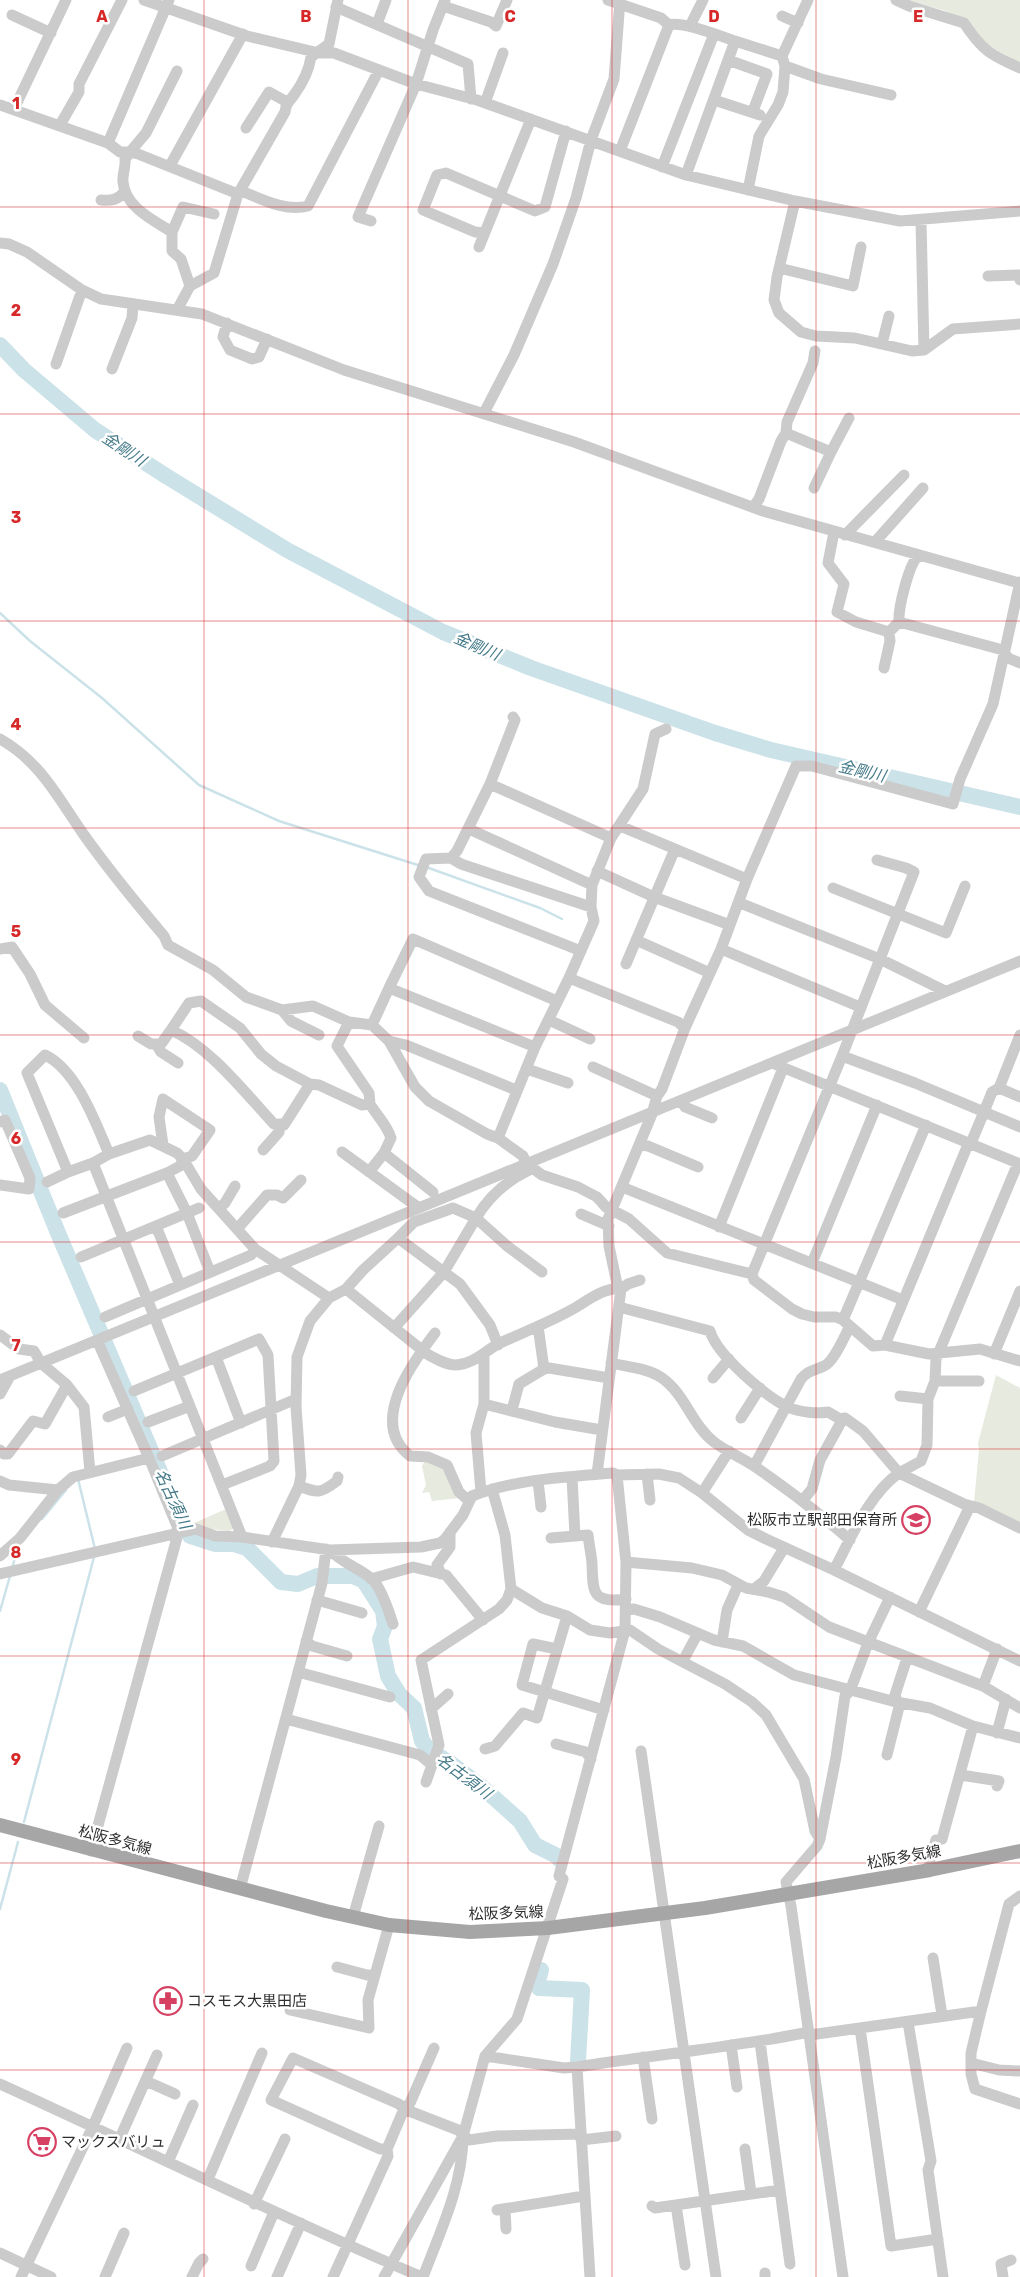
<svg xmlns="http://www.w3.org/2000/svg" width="1020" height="2277" font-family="Rubik,'Noto Sans JP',sans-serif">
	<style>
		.green { fill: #e7eade }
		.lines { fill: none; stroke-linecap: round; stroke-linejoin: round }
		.stream { stroke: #cbe2e9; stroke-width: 2.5 }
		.river { stroke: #cbe2e9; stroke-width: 16 }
		.minor { stroke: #cbcbcb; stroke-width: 11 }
		.major { stroke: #a6a6a6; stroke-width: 14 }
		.grid { fill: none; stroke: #d62828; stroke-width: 1; stroke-opacity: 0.55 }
		.labels { text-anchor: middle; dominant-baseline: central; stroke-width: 5; stroke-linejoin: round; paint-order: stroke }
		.poi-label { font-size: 15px; fill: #2e2e2e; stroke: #fff; text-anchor: start }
		.street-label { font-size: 15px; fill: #2e2e2e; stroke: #fff }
		.water-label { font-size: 16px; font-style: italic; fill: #447a89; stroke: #fff }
		.grid-label { font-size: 16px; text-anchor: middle; font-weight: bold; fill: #d62828; stroke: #fff; stroke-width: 5; stroke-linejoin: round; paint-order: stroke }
	</style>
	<rect width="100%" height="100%" fill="#fff"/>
	<path class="green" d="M905,0H1020V64L981,41L970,23L943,10Z
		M996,1375L1020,1388V1525L974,1502L979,1450L978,1443Z
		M425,1461L444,1468L460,1498L432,1501L429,1492L422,1493L426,1485L422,1466Z
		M226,1509L234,1528L229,1531L196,1527L192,1524Z"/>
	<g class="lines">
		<path class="stream" d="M0,613L30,641L102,698L199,785L279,821L421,866
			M426,867L540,908L562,919
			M78,1479L95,1549
			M42,1519L66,1490
			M12,1568L19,1545
			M0,1611L10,1576
			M24,1822L94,1557
			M0,1909L18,1842"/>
		<path class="river" d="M0,345L24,370L95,430L166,476L287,550L443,632L531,668L715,733L771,750L1020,807
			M0,1090L58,1233L181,1521L190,1536L215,1544H234L247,1548L281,1582L298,1584L317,1576H353L364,1581L383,1611L385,1626L380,1639L388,1676L399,1694L414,1708L422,1741L429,1750L450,1763L482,1787L520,1821L535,1845L557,1856L560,1860
			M541,1970L537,1985L539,1988L582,1990L578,2061"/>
		<path class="minor" d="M144,0L247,36L319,53H334L416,84L477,100L686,175L795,201L900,221L1020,211
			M608,0L661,18L669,25C683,21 720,36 735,41L686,175
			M896,0L909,6L964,23C982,50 990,55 1020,68
			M443,6L491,22L496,26L507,0
			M336,7L468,64L471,99
			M12,15L51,33
			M782,16L798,23
			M377,24L386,0
			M690,26L703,0
			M735,41L782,56
			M728,60L767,74L753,111
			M785,66L821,79L891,95
			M714,100L760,115
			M485,103L503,53
			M0,105L108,143L120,152H130L146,133L177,71
			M14,109L66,0
			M60,125L79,92V84L122,0
			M246,128L269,92L287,102
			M108,143L169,0
			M620,151L669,25
			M172,162L243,34
			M662,167L714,34
			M748,190L759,136L778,105L783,92L785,66L782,56L808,0
			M101,200C111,201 118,200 124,192
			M795,201L777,277L774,300L779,313L801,332L816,336L855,338L912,351L924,350L953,329L1020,324
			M214,214L183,207L172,232C153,220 125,207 123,182C122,174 126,168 125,159L130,152L138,154L238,194L244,192C263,200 287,212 308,206L379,70
			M371,221L358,217L416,84L433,30L445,0
			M921,221L924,350
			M172,232V251L181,259L190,286
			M484,233L475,232L423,210L437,175L446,173L535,211L545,207L566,131
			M0,243L9,244L27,252L82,290L101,299L202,314L344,370L574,442L763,511L1019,583
			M479,247L531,119
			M779,268L853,286L861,247
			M988,276L1019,275L1020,280
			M177,310L190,286L214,273L238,194L285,112C286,103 289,102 294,95C302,84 309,70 311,57L329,44L338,0
			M227,323L223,337L230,350L252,359L259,357L267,339
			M882,344L889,316
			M56,364L82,290
			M112,369L132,318L133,304
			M484,413L514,355L553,264L576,198L591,140L614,79L620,0
			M786,433L831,452L849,418
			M814,488L831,452
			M754,506L759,499L781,441L786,433L787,422L813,363L815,351
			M834,532L828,563L844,584L837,612L856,622L889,632
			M845,535L904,475
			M875,542L923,488
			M899,622C898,608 909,563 919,555
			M884,668L890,641L889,632L899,622L1003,650L1008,658L1020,663
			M513,717L515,720L490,784L457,851L451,858L426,859L419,877L429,891L581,951
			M0,739C41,762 58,798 84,835C109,870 136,903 164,936L168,945L213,970L246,997L282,1010L313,1006L349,1022L372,1025
			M490,784L611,838
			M620,826L747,879
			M469,829L592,885
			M451,858L461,864L591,907
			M877,860L906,868L914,872L842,1056L752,1274L754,1280L792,1309L802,1314L814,1317H836L843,1320L873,1346L885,1345L929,1354L980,1349L1020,1361
			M597,871L654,897L730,925
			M833,888L946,933L965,886
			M740,903L880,959L945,991
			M636,940L710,973
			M0,949L12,947L30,974L45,1005L84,1038
			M721,949L860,1007
			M626,964L675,849
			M569,978L678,1022L685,1028
			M389,988L372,1025L389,1041L415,1087L429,1101L487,1134L498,1138L523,1156L529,1170C506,1181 489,1196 476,1218L453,1208L414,1222L398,1238L460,1284L490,1325L498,1345
			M282,1010L291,1021L319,1035
			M549,1020L590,1039
			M349,1022L337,1046L369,1093L370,1104
			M138,1036L151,1044H161L171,1030
			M389,1041L406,1045L516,1090
			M156,1044L161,1052L178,1063
			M535,1047L389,988L413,939L557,1001
			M842,1056L915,1083L1020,1127
			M772,1063L1020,1164
			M593,1067L657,1096
			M527,1069L568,1083
			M310,1084L284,1125L274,1124C245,1093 210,1047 171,1030L189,1003L201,1001L240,1028L261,1054L276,1066L310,1084L319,1085L362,1105L370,1104C377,1116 387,1125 391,1138L384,1153L369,1172
			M999,1088L1020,1097
			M681,1101L685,1107L712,1118
			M984,1112L992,1092L999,1088L1020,1035
			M0,1122L5,1120L30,1178L29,1189L0,1185
			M498,1138L535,1047L569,978L594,921L591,907L592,885L611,838L643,789L655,734L666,729
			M971,1143L984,1112
			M639,1145L648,1146L698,1167
			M263,1150L279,1132L280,1124
			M342,1152L419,1208
			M384,1153L433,1192
			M93,1163L68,1172L27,1073L45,1055C77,1070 96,1124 109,1154
			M527,1164L542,1175L578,1187L597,1197L606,1207L629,1219L667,1253L752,1274
			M167,1173L187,1213L210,1272
			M47,1182L68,1172
			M622,1187L903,1300
			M220,1207L225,1203L235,1186
			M63,1213L167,1173L180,1166L183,1159L192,1156L210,1130L163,1099L159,1117L163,1145
			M581,1214L609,1226
			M156,1226L180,1285
			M719,1227L783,1068
			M237,1229L267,1195H277L283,1198L301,1180
			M81,1257L199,1208
			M812,1263L877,1105
			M346,1289L363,1270L398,1238
			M329,1298L346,1289L422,1350
			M619,1307L710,1331C717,1355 767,1398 790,1408C800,1412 817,1414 828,1412L840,1419L845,1418L863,1431L899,1473L921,1461L927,1445L928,1399L935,1381L936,1359L1018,1163
			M105,1317L251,1255L255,1249
			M843,1320L926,1125
			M538,1326L544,1369L549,1368L609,1378
			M394,1328L444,1272L476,1218L507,1246L542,1272
			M435,1333C412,1363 368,1423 410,1456L428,1457L447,1465L459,1492L469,1501
			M0,1335L19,1349L34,1351L41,1363L67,1385L84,1407L90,1472
			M97,1340L149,1458
			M885,1345L969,1142
			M421,1351C432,1356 444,1365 456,1365C474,1364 486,1350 500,1343C524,1332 550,1322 573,1309C587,1301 604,1287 621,1289L628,1284L640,1280
			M994,1354L1020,1291
			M484,1355V1404L555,1422L602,1430
			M216,1357L241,1423
			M611,1363C627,1367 648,1368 662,1378C685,1394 692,1425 714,1442C727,1452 743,1458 757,1468C789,1490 820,1514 850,1540
			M713,1378L729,1359
			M0,1380L1020,961
			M935,1381H979
			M134,1391L259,1339L268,1355L274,1461L270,1466L222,1485
			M0,1394L10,1376
			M900,1396L928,1399
			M512,1410L519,1384L544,1369
			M108,1417L128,1409
			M741,1418L760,1388
			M148,1422L190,1406
			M0,1450L4,1454H8L33,1421L45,1424L67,1385
			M162,1456L296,1399
			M754,1466L801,1379C808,1370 814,1371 824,1366C834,1362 845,1335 850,1326
			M597,1474L621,1289L617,1284L609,1246L608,1219L652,1114L657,1096L662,1089L685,1028L721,949L747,879L796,766H812L953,804L960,779L993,704L1020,582
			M647,1474L650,1500
			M0,1481L9,1485L58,1490
			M538,1481L541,1507
			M299,1486C318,1493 320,1494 337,1481L338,1477
			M492,1489L505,1535L511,1589
			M481,1492L476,1433L484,1404
			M702,1493L729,1451
			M803,1500L812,1489L820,1460L840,1424V1419
			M575,1536L588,1535C589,1544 591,1553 592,1563C593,1591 591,1604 626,1599
			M242,1537L93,1163L109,1154L150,1140L177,1153L183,1159L201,1189L255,1249L329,1298L310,1321L297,1357L296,1407L301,1475L299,1486L272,1542
			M551,1538L575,1536L572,1477
			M330,1550C343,1564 360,1568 373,1580C382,1589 389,1612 393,1624
			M0,1556L20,1538L58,1490L73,1477L149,1458L177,1526L178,1534L91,1851
			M626,1562L692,1568L722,1575L746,1588L768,1592L784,1597L829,1627L983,1686L1020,1708
			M834,1570C851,1538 869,1494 899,1473L964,1504L979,1508L1020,1528
			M0,1574L196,1529L215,1536L242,1537L330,1550L421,1547L440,1543L445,1539L463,1515L472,1496C516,1479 566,1477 613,1473L617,1475L659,1474L679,1478L702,1493L748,1530L766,1539L834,1570L1020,1661
			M441,1574L437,1565L450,1547V1532
			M371,1579L413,1567L446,1575L483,1620
			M754,1589L764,1581L784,1548
			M317,1600L362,1613
			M626,1610L634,1609L660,1617L714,1640L743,1646L794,1675L896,1702L930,1708L973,1726L1020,1738
			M919,1612L970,1506
			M306,1641L312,1646L347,1656
			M722,1642L727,1610L738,1585
			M557,1649L533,1644L522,1685L604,1710
			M685,1657L698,1633
			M298,1672L390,1697
			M983,1686L997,1649
			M431,1709L448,1694
			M286,1719L420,1755L432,1765
			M997,1733L1006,1699
			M556,1744L586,1752L591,1759
			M485,1749L495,1746L523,1713L537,1718L567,1616
			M641,1751L716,2277
			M887,1755L899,1707L895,1695L907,1658
			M961,1775L999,1781L997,1786
			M426,1782L439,1745L421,1660L499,1609L507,1600L511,1589L542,1608L567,1616L590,1630L610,1633L630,1630L658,1649L725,1684L752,1702L766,1715L804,1779L815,1831L820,1839
			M930,1870V1859L936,1840L942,1839L973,1726
			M240,1889L322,1583L326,1549
			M1020,1896L1009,1904L981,2011L971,2053V2074L975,2089L1020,2104
			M353,1917L379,1826
			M933,1958L942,2015
			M337,1967L367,1975H375
			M290,2010L369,2028L368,2000L389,1925
			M908,2022L931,2161L928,2170L943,2277
			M860,2028L891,2246L938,2239
			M731,2045L737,2087
			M485,2056L564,2068L577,2067C652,2055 729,2048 804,2033L810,2035L981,2011
			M643,2057L652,2119
			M971,2063L999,2070L1020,2071
			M577,2067L590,2277
			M146,2081L175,2094
			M0,2084C141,2148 280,2217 422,2277
			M119,2140L157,2055
			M581,2140L616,2136
			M387,2149H380L271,2100L293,2058L399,2104L404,2109L410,2103L434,2048
			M745,2149L751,2193
			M168,2162L193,2105
			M208,2179L262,2053
			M780,2190L790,2264
			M254,2204L285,2139
			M676,2205L685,2265
			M652,2206L655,2208L780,2190L760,2042
			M505,2209L506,2229
			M497,2210L584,2196
			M0,2253L51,2277
			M251,2266L274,2212
			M765,2273V2277
			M21,2277L93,2126L127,2048
			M105,2277L124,2233
			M192,2277L199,2263L203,2259
			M277,2277L301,2223
			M333,2277L388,2156L387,2149L404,2109L458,2130L469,2140L497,2136L580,2134
			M384,2277L463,2136L485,2056L517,2019L563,1879L559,1876L625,1630L626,1562L617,1475
			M423,2277C440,2232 462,2187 463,2138
			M843,2277L791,1906L786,1882L817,1846L820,1839L836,1757L845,1696L850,1691L868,1643L890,1597
			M1003,2277L1001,2264L1011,2260"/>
		<path class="major" d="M0,1825L326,1911L389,1925L470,1932L548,1928L705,1908L930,1870L1020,1851"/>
	</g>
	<path class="grid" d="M204,0V2277M408,0V2277M612,0V2277M816,0V2277M0,207H1020M0,414H1020M0,621H1020M0,828H1020M0,1035H1020M0,1242H1020M0,1449H1020M0,1656H1020M0,1863H1020M0,2070H1020"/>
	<defs>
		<symbol id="school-ring" viewBox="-11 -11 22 22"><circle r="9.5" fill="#fff" stroke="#d64063" stroke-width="1.5"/><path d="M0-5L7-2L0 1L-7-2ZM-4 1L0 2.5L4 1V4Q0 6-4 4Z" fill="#d64063"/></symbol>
		<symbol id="pharmacy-ring" viewBox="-11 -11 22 22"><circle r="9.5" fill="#fff" stroke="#d64063" stroke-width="1.5"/><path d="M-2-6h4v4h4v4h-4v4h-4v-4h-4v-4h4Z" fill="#d64063"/></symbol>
		<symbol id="supermarket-ring" viewBox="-11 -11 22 22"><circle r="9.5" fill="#fff" stroke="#d64063" stroke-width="1.5"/><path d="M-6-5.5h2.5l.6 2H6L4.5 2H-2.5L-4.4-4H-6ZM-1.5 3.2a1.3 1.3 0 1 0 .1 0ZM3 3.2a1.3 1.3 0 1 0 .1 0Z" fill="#d64063"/></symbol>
	</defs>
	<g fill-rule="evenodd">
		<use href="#school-ring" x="900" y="1504" width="32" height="32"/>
		<use href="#pharmacy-ring" x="152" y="1985" width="32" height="32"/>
		<use href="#supermarket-ring" x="26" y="2126" width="32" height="32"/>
	</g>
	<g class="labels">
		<g class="poi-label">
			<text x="897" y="1520" text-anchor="end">松阪市立駅部田保育所</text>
			<text x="187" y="2001">コスモス大黒田店</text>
			<text x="61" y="2142">マックスバリュ</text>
		</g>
		<g class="street-label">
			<text transform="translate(115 1840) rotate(15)">松阪多気線</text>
			<text transform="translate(904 1857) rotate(-10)">松阪多気線</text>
			<text transform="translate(506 1913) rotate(-2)">松阪多気線</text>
		</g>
		<g class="water-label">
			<text transform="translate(124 449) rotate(33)">金剛川</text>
			<text transform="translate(477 646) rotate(23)">金剛川</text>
			<text transform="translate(862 771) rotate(13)">金剛川</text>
			<text transform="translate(173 1499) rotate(65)">名古須川</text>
			<text transform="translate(464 1776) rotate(37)">名古須川</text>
		</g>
	</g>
	<g class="grid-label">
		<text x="102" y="22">A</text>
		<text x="306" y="22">B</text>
		<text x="510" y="22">C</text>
		<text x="714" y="22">D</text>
		<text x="918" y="22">E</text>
		<text x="16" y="109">1</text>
		<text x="16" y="316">2</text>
		<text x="16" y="523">3</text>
		<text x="16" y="730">4</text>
		<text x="16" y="937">5</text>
		<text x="16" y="1144">6</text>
		<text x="16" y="1351">7</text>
		<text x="16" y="1558">8</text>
		<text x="16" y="1765">9</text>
	</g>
</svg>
